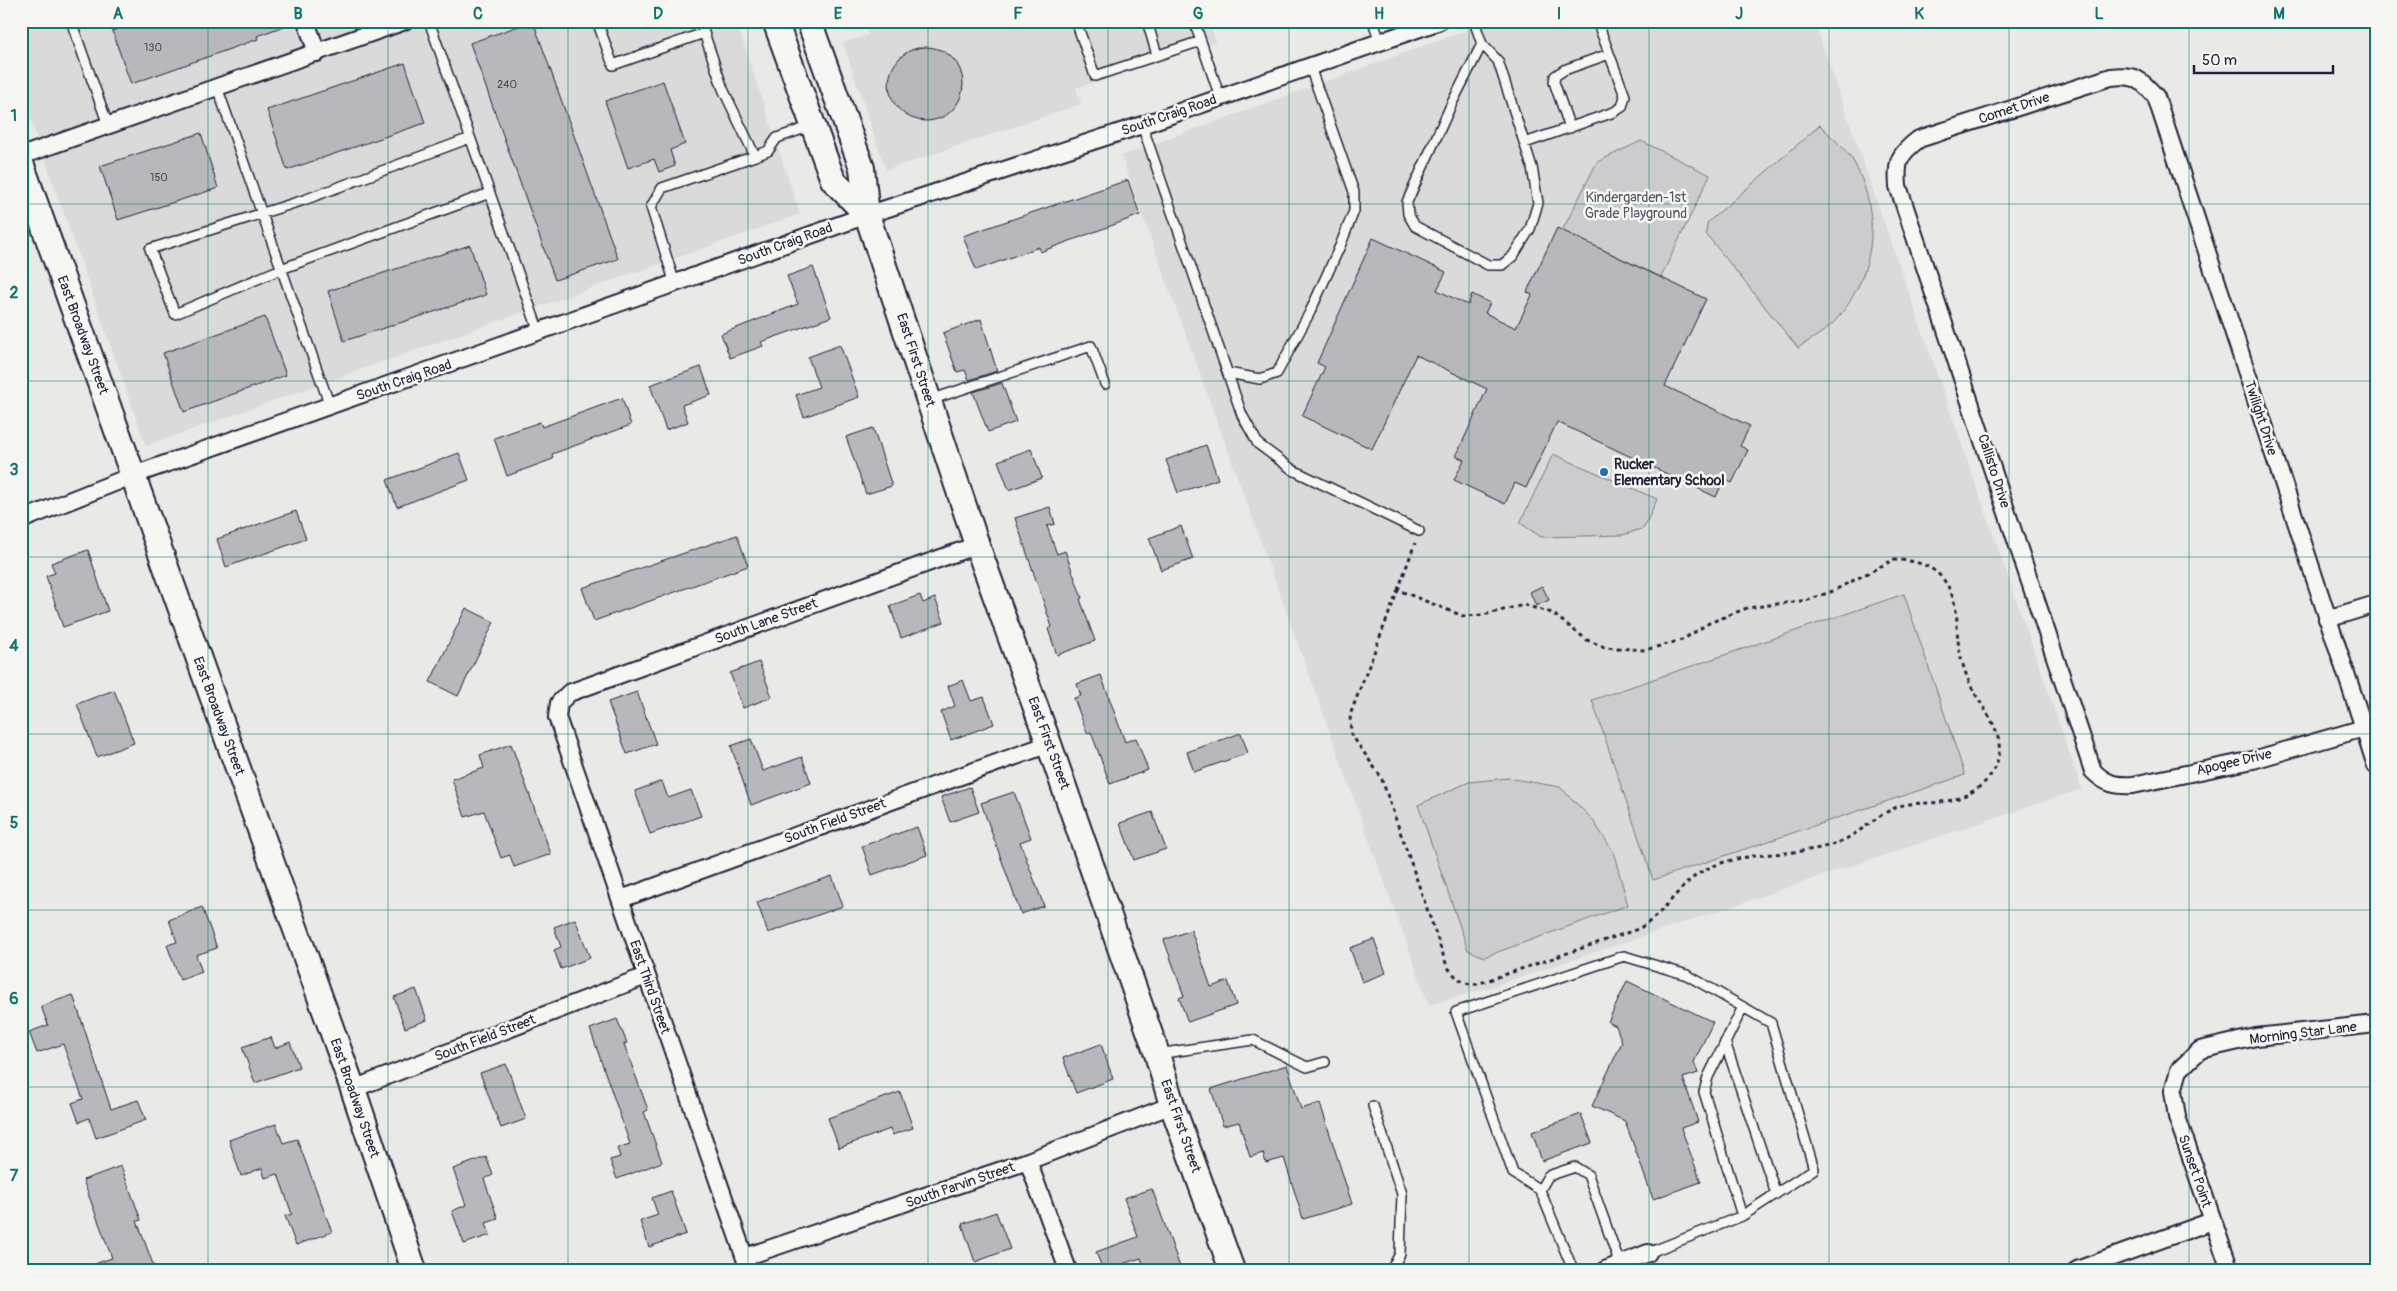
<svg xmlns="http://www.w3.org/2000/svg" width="2397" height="1291" font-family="Pangolin,sans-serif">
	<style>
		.built { fill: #dadada }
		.green { fill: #ccccce; stroke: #777784 }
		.building { fill: #b8b8bc; stroke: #22223b }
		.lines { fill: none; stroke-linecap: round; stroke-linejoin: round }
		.lane-casing { stroke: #22223b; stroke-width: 12 }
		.street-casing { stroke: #22223b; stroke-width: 20 }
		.secondary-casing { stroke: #22223b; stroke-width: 28 }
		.path { stroke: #22223b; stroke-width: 3; stroke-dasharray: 4 4; stroke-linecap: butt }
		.lane { stroke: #f6f6f2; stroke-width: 9 }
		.street { stroke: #f6f6f2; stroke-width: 16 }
		.secondary { stroke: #f6f6f2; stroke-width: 24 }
		.grid { fill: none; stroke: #0f766e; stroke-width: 1; stroke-opacity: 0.55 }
		.poi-dot { fill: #1f6fb2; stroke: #f6f6f2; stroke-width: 2 }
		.labels { text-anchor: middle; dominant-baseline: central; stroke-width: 5; stroke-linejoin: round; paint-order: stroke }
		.number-label { font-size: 11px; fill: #48485b }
		.street-label { font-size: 14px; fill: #22223b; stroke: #f6f6f2 }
		.park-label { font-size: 14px; fill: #555567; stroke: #f6f6f2 }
		.poi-label { font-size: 14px; font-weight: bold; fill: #22223b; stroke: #f6f6f2; text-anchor: start }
		.neatline { fill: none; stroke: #0f766e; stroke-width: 2 }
		.grid-label { font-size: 16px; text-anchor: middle; font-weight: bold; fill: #0f766e }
	</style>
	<rect width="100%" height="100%" fill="#e9e9e7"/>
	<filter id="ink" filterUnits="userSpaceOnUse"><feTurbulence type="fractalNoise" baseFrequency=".02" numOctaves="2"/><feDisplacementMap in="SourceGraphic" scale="10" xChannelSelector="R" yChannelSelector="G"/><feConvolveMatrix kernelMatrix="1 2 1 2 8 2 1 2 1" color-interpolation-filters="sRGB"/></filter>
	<g filter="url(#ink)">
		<path class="built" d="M21,21H736L800,214L146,446L21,92Z
			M864,21H1209L1216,42L1076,88L1081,104L886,170L843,43L868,35Z
			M1492,21H1814L2082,789L1491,987L1429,1005L1121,156Z"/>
		<path class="green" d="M1820,125C1830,136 1844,147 1852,159C1883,213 1876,275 1835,321C1826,332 1809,340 1798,348L1706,234L1707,223Z
			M1641,141L1710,175L1661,277L1562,231L1597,162Z
			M1553,454L1657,499L1644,528L1623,535L1541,537L1520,523Z
			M1904,594L1965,775L1653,880L1592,700Z
			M1508,778L1560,787L1592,819L1613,851L1628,905L1484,957L1468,950L1418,805L1469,782Z"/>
		<path class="building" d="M140,21H292V23L257,36L258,39L131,84L112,31Z
			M533,21L618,259L555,280L470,43Z
			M889 84a37 37 0 1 1 74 0a37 37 0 1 1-74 0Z
			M405,63L425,123L287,170L267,110Z
			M663,81L685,144L670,150L675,166L659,172L654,159L628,168L605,101Z
			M201,133L218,188L118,220L100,166Z
			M1128,180L1140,215L1040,252L1039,247L976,270L963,236Z
			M1557,228L1706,299L1665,386L1750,426L1740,446L1748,450L1732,483L1724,479L1716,497L1557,422L1526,488L1515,483L1505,504L1454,480L1464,460L1456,456L1487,389L1416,355L1372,449L1302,416L1325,367L1317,363L1373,238L1446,272L1437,290L1468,305L1472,294L1490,303L1485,313L1516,328L1532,295L1527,292Z
			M470,245L486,295L344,341L328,291Z
			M813,267L831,317L761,342L763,346L730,358L721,334L798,304L787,276Z
			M265,317L286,375L184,412L163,353Z
			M981,319L997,371L969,380L965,370L957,372L943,333Z
			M840,345L859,397L804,417L796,395L819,387L808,357Z
			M701,367L711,395L682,405L688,422L666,430L650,385Z
			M1002,383L1016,422L988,432L973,392Z
			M622,398L631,425L552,454L553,459L507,476L494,438L540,422L542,427Z
			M873,428L892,486L866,494L846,437Z
			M1206,445L1218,479L1178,493L1166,460Z
			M1031,449L1042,478L1009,490L998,461Z
			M459,453L469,480L397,507L387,480Z
			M1050,507L1055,524L1047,526L1057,554L1065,551L1082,598L1080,599L1095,641L1057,655L1048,629L1052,627L1015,518Z
			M296,511L306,539L226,567L217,539Z
			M1181,526L1193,559L1161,570L1149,538Z
			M737,535L748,566L594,621L582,588Z
			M88,550L108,611L63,627L46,576L55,573L51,563Z
			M1542,586L1549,600L1536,606L1530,592Z
			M920,595L923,603L935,598L944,622L901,638L890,606Z
			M466,608L494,622L458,696L430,682Z
			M759,662L772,697L743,708L730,673Z
			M1101,675L1125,742L1136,738L1148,770L1110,784L1091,732L1087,733L1074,698L1081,696L1077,684Z
			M963,680L971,701L984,697L994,724L951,740L941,712L955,706L948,686Z
			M114,690L134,743L97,757L77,704Z
			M637,692L656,744L627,754L608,702Z
			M1241,733L1248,753L1194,772L1187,752Z
			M751,739L763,771L802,757L811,783L751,805L731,746Z
			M511,744L551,854L514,867L510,855L501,858L484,811L465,817L452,779L484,768L480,755Z
			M662,781L668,798L691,790L701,816L650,834L635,791Z
			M970,787L979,812L950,822L941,797Z
			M1014,792L1031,838L1020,842L1044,906L1021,914L981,803Z
			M1152,812L1166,849L1134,860L1120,823Z
			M917,827L927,855L872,875L862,846Z
			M832,876L843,906L768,933L757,902Z
			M202,907L217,948L196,955L202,972L180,980L167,945L177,942L169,920Z
			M575,919L590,958L561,969L554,950L561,947L554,927Z
			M1191,930L1211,987L1228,981L1236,1005L1188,1022L1179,998L1184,996L1164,940Z
			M1374,939L1386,973L1362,982L1350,948Z
			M1627,981L1713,1022L1694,1062L1698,1073L1683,1078L1698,1122L1681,1128L1701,1182L1653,1199L1625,1121L1592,1106L1622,1042L1616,1026L1608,1022Z
			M416,989L427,1020L405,1028L394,997Z
			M73,995L111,1109L138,1100L146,1120L96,1138L89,1118L79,1122L72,1103L83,1099L63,1044L37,1053L29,1032L48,1025L41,1006Z
			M617,1019L627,1043L624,1044L648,1110L644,1112L662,1162L617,1179L610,1160L620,1157L617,1148L630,1144L590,1029Z
			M271,1037L275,1048L290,1042L299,1067L255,1083L242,1047Z
			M1101,1044L1113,1079L1076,1093L1063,1058Z
			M506,1064L526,1119L501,1128L480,1073Z
			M1287,1065L1301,1109L1320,1103L1352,1204L1303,1219L1284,1158L1266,1163L1263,1153L1250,1157L1239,1122L1223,1126L1211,1089Z
			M900,1092L913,1128L892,1135L890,1129L839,1148L828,1118Z
			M1581,1114L1592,1143L1542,1161L1532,1132Z
			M276,1124L283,1143L297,1139L332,1232L296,1245L285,1216L292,1214L278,1174L265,1178L262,1168L241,1176L229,1140Z
			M486,1157L493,1175L484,1179L498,1219L486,1223L490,1235L464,1244L452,1211L466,1205L453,1169Z
			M121,1166L141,1220L137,1221L155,1270H83V1268L112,1258L83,1180Z
			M1152,1189L1181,1270H1145L1141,1258L1103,1270L1096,1252L1138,1237L1124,1198Z
			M671,1191L686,1234L649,1247L640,1221L658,1215L652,1198Z
			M996,1212L1010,1249L975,1262L962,1224Z"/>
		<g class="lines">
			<defs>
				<path id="lane" d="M71,21L108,125
					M429,21L539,332
					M597,21L613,65L704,33
					M700,21L723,89L755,156
					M1076,21L1095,76L1201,41
					M1147,21L1157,55
					M1194,21L1220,97
					M1373,21L1380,42
					M1474,21L1482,44L1498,61L1532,167L1538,203L1530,229L1513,256L1502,265H1488L1415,226L1408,214L1407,202L1452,103L1482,44
					M217,87L330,406
					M1142,125L1242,415L1258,444L1293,470L1419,531
					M1570,128L1554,82L1555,76L1564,70L1609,54
					M470,138L304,200L150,249L175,314L281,269L490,193
					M1525,143L1614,112L1622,107L1625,96L1597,21
					M675,284L651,207L662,188L755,156L768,151L777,138L811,126
					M1228,373L1260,379L1277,373L1310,312L1340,246L1354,211V192L1310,67
					M930,400L1091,346L1105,384
					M1725,1042L1776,1194
					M1157,1054L1253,1040L1307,1067L1325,1062
					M1373,1106L1402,1194L1400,1254L1391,1270
					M1540,1190L1548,1176L1575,1167L1588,1175L1620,1264
					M1742,1216L1704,1092L1708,1077L1743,1007
					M1573,1270L1540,1190L1513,1173L1456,1012L1624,956L1687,975L1771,1023L1814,1169L1742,1216L1648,1253"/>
				<path id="street" d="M306,21L317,53
					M21,156L405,21
					M21,520L134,475L867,215L1142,125L1440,21
					M2327,619L2376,604
					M2364,728L2253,760L2133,785C2115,786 2106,784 2093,771L1898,186C1896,161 1899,154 1919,139L2111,77C2135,74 2141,79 2156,97L2364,728L2376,766
					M621,899L1049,744
					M353,1089L646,976
					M1028,1161L1068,1270
					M745,1257L1028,1161L1172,1105
					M749,1270L557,717L559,703L569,693L977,545
					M1605,1270L1648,1253
					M2077,1270L2212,1221
					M2230,1270L2177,1117L2173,1091L2179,1070L2200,1050L2256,1037L2376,1024"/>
				<path id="secondary" d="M775,21L833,180L867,215
					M809,21L862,168L867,215L977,545L1049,744L1157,1054L1172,1105L1232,1270
					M21,163L353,1089L414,1270"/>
			</defs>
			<use href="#lane" class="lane-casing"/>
			<use href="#street" class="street-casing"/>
			<use href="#secondary" class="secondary-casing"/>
			<path class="path" d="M1893,560C1934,559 1955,581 1957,622C1957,644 1961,663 1970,684C1981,708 2005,729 1998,759C1991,785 1966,799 1941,802C1928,804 1912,802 1900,806C1876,814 1859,836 1834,844C1793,858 1745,849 1705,870C1678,884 1665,915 1638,929L1477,984C1464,986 1454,976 1447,966L1381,777L1351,734L1350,715L1398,590L1463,616L1483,615L1524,605L1552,613L1587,640L1604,647L1645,650L1682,640L1709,623L1747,608L1808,600L1833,591Z
				M1398,590L1415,543"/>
			<use href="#lane" class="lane"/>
			<use href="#street" class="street"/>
			<use href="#secondary" class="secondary"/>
		</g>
	</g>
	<path class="grid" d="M208,21V1270M388,21V1270M568,21V1270M748,21V1270M928,21V1270M1108,21V1270M1289,21V1270M1469,21V1270M1649,21V1270M1829,21V1270M2009,21V1270M2189,21V1270M21,204H2376M21,381H2376M21,557H2376M21,734H2376M21,910H2376M21,1087H2376"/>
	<circle class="poi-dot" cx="1604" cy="472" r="5"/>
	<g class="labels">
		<g class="number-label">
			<text x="153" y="47">130</text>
			<text x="507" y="84">240</text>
			<text x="159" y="177">150</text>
		</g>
		<g class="street-label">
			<text transform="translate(2014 108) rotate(-18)">Comet Drive</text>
			<text transform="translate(1169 115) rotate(-19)">South Craig Road</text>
			<text transform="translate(785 244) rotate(-20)">South Craig Road</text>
			<text transform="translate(83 335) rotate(70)">East Broadway Street</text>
			<text transform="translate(916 360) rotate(72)">East First Street</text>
			<text transform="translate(404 380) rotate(-19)">South Craig Road</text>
			<text transform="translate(2261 418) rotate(72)">Twilight Drive</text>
			<text transform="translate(1994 471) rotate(72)">Callisto Drive</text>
			<text transform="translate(766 621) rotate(-20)">South Lane Street</text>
			<text transform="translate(219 716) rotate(70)">East Broadway Street</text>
			<text transform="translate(1049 743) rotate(70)">East First Street</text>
			<text transform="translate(2234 762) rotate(-13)">Apogee Drive</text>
			<text transform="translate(835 821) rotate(-20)">South Field Street</text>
			<text transform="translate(650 987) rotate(71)">East Third Street</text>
			<text transform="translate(2303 1033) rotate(-7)">Morning Star Lane</text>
			<text transform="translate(485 1038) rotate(-21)">South Field Street</text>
			<text transform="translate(355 1098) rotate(71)">East Broadway Street</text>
			<text transform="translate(1181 1126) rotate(71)">East First Street</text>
			<text transform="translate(2195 1171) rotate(71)">Sunset Point</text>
			<text transform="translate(960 1185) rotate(-19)">South Parvin Street</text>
		</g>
		<g class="park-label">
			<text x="1636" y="197">Kindergarden-1st<tspan x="1636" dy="16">Grade Playground</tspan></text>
		</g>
		<g class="poi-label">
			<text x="1614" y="464">Rucker<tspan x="1614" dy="16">Elementary School</tspan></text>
		</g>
	</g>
	<rect width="2397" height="1291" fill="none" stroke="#f6f6f2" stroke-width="55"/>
	<path d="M2194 65v8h139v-8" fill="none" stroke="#22223b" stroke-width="2.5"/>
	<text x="2202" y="65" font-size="15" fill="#22223b" stroke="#f6f6f2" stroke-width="4" paint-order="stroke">50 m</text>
	<rect x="28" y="28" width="2342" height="1236" class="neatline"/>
	<g class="grid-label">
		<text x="118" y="19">A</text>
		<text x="298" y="19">B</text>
		<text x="478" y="19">C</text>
		<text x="658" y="19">D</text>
		<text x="838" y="19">E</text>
		<text x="1018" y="19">F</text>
		<text x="1198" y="19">G</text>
		<text x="1379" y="19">H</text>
		<text x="1559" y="19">I</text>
		<text x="1739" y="19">J</text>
		<text x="1919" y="19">K</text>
		<text x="2099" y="19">L</text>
		<text x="2279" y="19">M</text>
		<text x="14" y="121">1</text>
		<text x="14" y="298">2</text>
		<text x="14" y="475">3</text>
		<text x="14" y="651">4</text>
		<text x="14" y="828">5</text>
		<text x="14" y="1004">6</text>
		<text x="14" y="1181">7</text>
	</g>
</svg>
